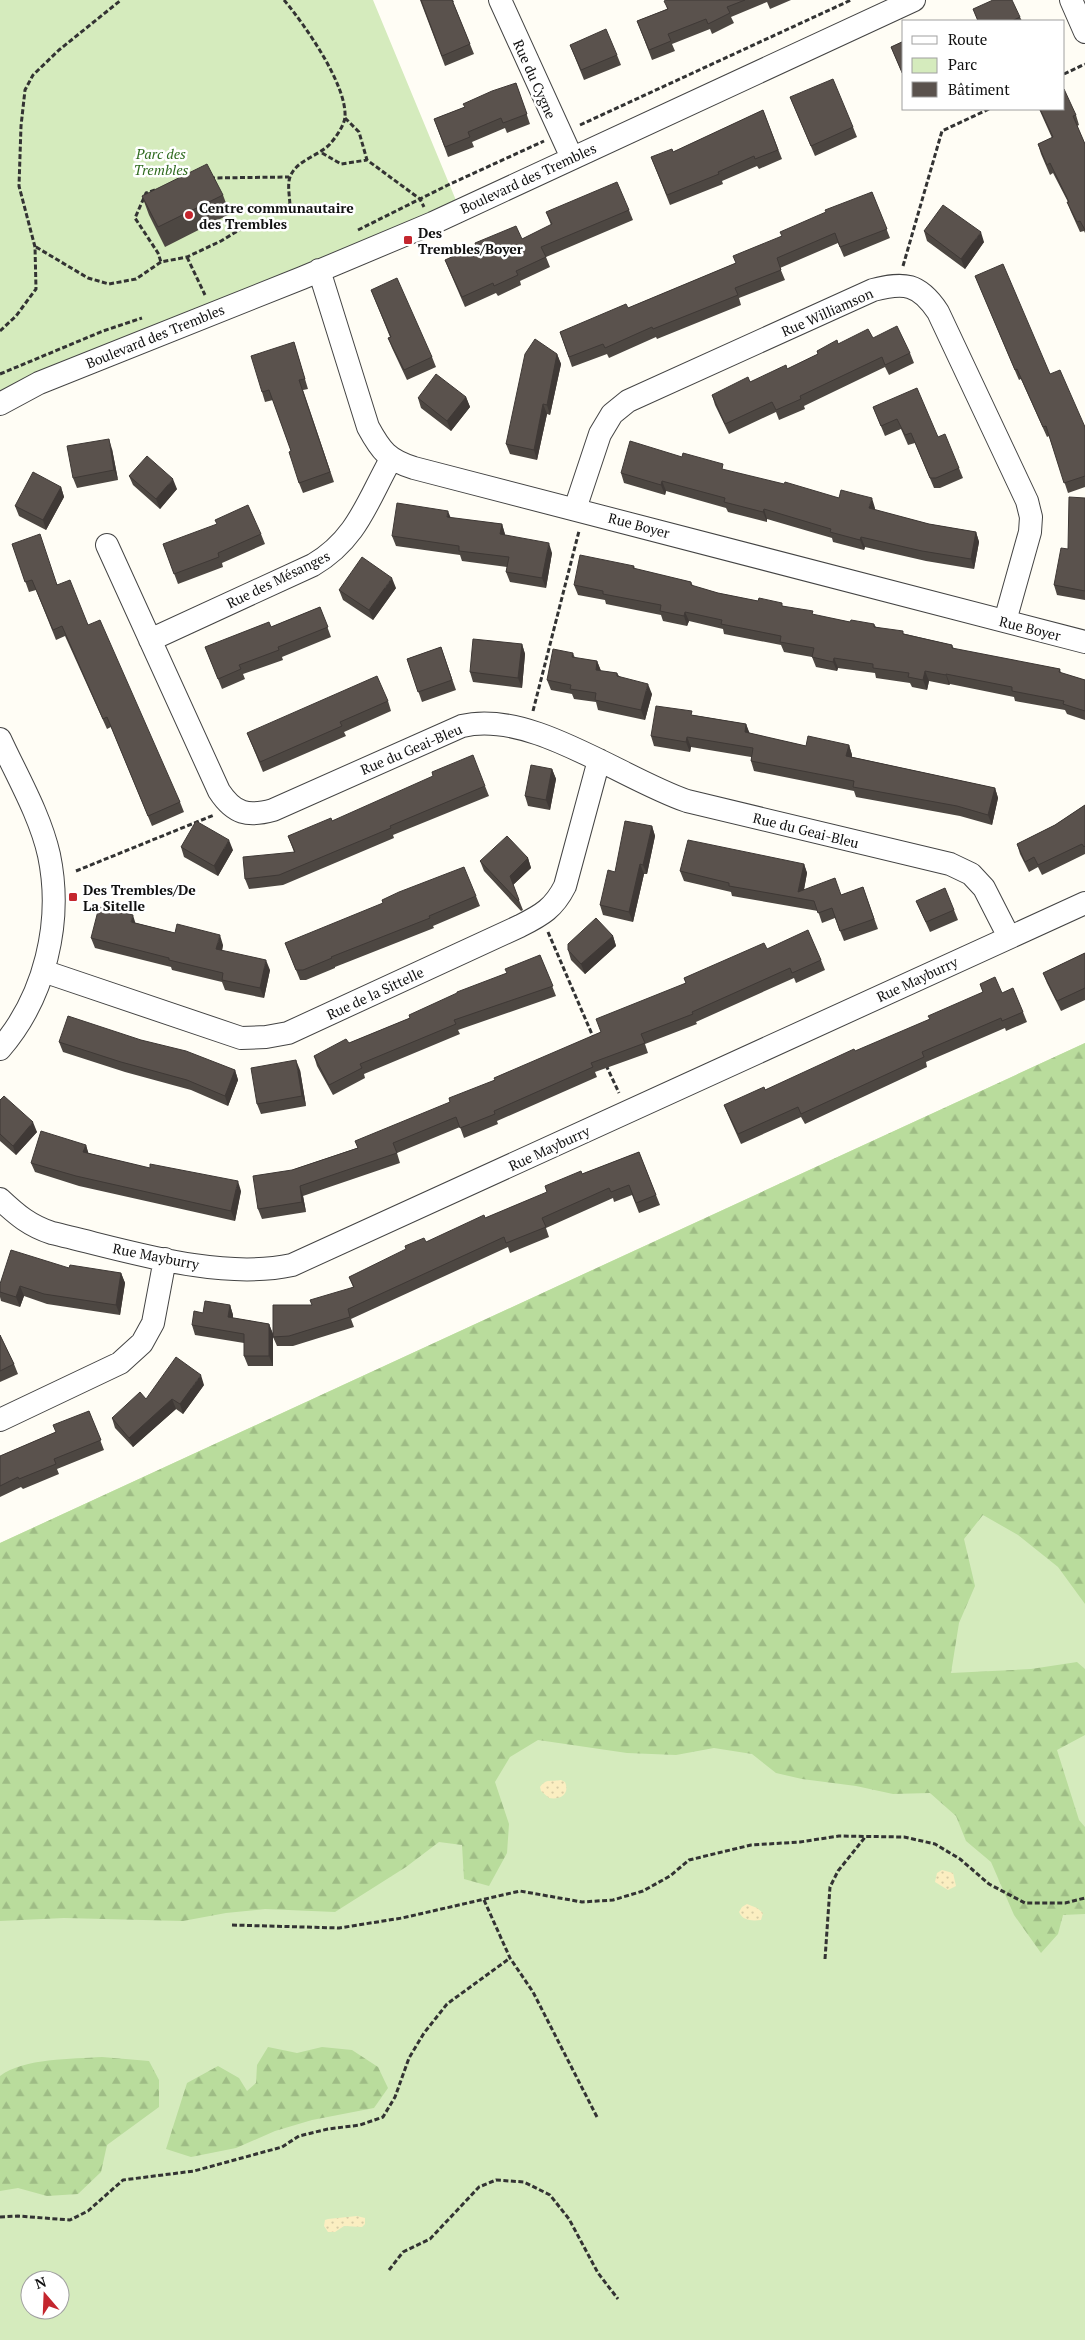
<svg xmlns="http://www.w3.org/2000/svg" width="1085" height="2340" font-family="'PT Serif',serif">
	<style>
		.green { fill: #d5ebbd; fill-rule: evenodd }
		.forest { fill: url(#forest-firs) }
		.sand { fill: url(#sand-dots) }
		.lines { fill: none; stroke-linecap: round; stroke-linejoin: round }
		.street-casing { stroke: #444; stroke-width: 24 }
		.path { stroke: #333; stroke-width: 3; stroke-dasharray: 5 2.5; stroke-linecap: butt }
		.street { stroke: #fff; stroke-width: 22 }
		.wall { fill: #4d4742 }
		.shaded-wall { fill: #3f3936 }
		.building { fill: #5a524d; stroke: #3f3936 }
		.poi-dot { fill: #c4262e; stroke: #fff; stroke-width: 2 }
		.labels { text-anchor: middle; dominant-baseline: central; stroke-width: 5; stroke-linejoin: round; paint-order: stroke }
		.street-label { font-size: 14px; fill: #111; stroke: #fff }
		.park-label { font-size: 14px; font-style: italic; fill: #2f6b1f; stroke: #fff }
		.poi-label { font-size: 14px; font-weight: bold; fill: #111; stroke: #fff; text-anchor: start }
	</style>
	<defs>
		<pattern id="forest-firs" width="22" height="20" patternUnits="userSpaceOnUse" patternTransform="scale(1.25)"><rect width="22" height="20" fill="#b9dc9c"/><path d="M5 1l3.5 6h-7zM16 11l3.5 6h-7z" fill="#9ebc85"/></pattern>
		<pattern id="sand-dots" width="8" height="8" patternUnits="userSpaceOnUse" patternTransform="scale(1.25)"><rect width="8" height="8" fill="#fbeec1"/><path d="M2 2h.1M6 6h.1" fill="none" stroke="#d6cba5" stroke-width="1.8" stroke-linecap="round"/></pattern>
	</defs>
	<rect width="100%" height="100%" fill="#fffdf5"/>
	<path class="green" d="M0,0H373L460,210L0,404Z
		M1085,1043V2340H0V1543ZM30,2280H60V2310H30Z"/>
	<path class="forest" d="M1085,1043V1604L1058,1567L1018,1535L983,1515L964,1539L975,1586L959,1623L951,1673L1031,1669L1077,1662L1085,1669V1735L1057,1750L1079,1820L1085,1827V1914L1063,1915L1058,1934L1041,1953L1014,1915L991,1862L966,1841L956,1816L930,1793L893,1794L856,1786L802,1779L776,1773L752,1754L714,1748L676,1755L627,1753L538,1740L510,1757L495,1782L509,1824L507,1853L489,1886L464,1879L462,1845L439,1842L406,1867L335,1912L265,1909L226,1913L183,1921L64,1918L0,1921V1543Z
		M268,2047L297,2053L322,2047L352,2050L378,2067L388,2088L374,2108L312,2120L275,2131L236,2148L191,2157L166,2149L187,2083L218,2066L239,2078L247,2091L256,2083L257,2065Z
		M102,2057L149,2061L159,2080V2107L107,2145L101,2172L78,2194L47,2196L18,2188L0,2191V2076C24,2058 72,2059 102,2057Z"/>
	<path class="sand" d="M561,1780L565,1782C570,1794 561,1800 549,1798L541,1791L540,1787C546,1778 552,1782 561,1780Z
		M942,1870L953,1873L956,1886L948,1890L935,1882L937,1873Z
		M747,1904L757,1908L763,1913L761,1920C752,1921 743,1921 739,1912L742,1907Z
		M357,2216L365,2218V2224L362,2227L344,2226L335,2232H328L324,2226L325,2220L328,2219Z"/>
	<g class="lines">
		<defs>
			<path id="street" d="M500,0L572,158
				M1071,0L1085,32
				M319,270L368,427C381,451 388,460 414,468L1085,642
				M0,404L39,383L302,278L433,223L914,0
				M575,509L600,434L612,414L628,401L873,290C904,282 919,283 938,312L1027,501L1031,517L1030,532L1005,621
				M107,545L219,791C234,814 248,817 273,810L462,726C530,709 622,779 687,801L950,864L971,874L984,888L1009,937
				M150,640L313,565C357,539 367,502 391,459
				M0,739C17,776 40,815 49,855C63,922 45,997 0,1049
				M43,971L241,1038L266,1037L288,1033L520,926C542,915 554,908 565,886L599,760
				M0,1199C17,1215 30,1226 52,1233C126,1250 218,1281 292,1265L1085,903
				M0,1420L120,1363L142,1343L153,1323L165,1259"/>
		</defs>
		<use href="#street" class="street-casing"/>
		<path class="path" d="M284,0C305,25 347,85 345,117C344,126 336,137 330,144C319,156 296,160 290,177C287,185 290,198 290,207
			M1064,74L1085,64
			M345,118L359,132L367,160L420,199L424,207
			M580,125L851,0
			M322,153L341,164L367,160
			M210,178L289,177
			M155,190L146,193L135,218L158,253L161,262
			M358,230L448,185L544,141
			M36,247L88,278L109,284L136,279L161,262L187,257L221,241L249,224
			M187,257L205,295
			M903,266L942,131L989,109
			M0,331L16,316L36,289L35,247L19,186L21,126L25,90L33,75L59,50L121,0
			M0,374L103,331L142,318
			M533,711L579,531
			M76,871L214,815
			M548,932L594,1039
			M606,1065L619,1093
			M484,1900L510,1958L533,1992L597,2117
			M232,1925L339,1928L402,1918L520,1891L582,1902L613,1900L643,1891L670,1876L689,1860L751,1845L800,1842L839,1836L904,1837L935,1844L960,1859L989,1884L1025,1903H1065L1085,1898
			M825,1959L830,1887L838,1871L866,1836
			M0,2217L18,2216L70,2220L88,2211L123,2180L194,2171L282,2147L299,2136L328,2129L360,2125L383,2117L395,2097L409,2058L424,2033L447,2004L510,1958
			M389,2270L403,2252L430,2239L479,2187L496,2180L524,2182L550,2195L569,2219L598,2273L618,2299"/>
		<use href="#street" class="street"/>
	</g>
	<path class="wall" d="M420,0H453L454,2H453L474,54L445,66Z
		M666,0H791L770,9L767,2L731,17L734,23L712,34L710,29L672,44L675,51L652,60L637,21L667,9Z
		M973,9L1020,17L1022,21H978Z
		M904,41V78L891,47Z
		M570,45L617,55L621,65L584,80Z
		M516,83L530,124L507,133L505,128L472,142L474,147L448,157L434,119L465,107Z
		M790,97L853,127L857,137L815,156Z
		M1039,109H1064L1076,115L1079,125L1077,126L1085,144V233L1084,231L1080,232L1071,212L1067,202H1068L1053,173L1050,175L1041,154L1038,144L1052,138Z
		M763,110L782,159L759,169L757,166L722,181L723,184L670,205L651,157L673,152Z
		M872,192L890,238L844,257L838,243L780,268L785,280L739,298L741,305L657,339L656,337L609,358L607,354L572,367L560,332L628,308L736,263L782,236Z
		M223,195L230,214L165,247L149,215L142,196Z
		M629,210L633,220L546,257L550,267L520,281L521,285L498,296L496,293L465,307L449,270L445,260L522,239L551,225L546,212Z
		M924,231L984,242L965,269L927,241Z
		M975,276L1050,374L1085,427V487L1068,493L1049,436L1047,437L1021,379L1019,380Z
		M371,290L432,357L436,367L407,380L392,348L388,338L390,337Z
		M873,338L910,353L914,363L889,375L885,367L804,406L805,409L779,420L776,412L729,434L715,405L712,395L787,369L818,354L817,351L838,344Z
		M294,342L308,389L303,390L334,482L303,493L299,483L291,451L273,400L265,402L262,392Z
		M557,354L561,364L550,415L547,414L537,460L510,454L506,444Z
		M466,397L470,407L451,431L421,408L418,398Z
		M873,407L938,437L959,468L963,478L940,488H934L915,443L908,445L901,429L885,436Z
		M112,449L118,480L77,488L73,478Z
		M725,470L839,498L875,508V510L929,524L976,532L979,542L974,569L926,561L865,547L864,550L833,542L832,538L767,519V522L728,512L726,508L666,491L665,495L624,483L621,473Z
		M129,476L177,489L160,509L133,485Z
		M61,487L64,497L46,530L19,516L15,506Z
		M1085,498V600L1057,595L1054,585L1068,549Z
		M451,518L502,524L505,535L552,553L546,588L510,582L506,572L507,567L462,561L460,555L396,546L392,536Z
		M261,534L265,544L222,563L223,567L178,584L163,544Z
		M12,544L58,585L88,625L180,802L184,812L152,826L111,727L107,729L65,636L56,640L36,590L29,592Z
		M634,566L635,569L691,582L693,586L718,593L783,606L814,615L850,622L874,624L876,627L952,645L954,649L1060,669L1061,673L1085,680V720L1067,714L1065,710L1015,701L1014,697L950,684L949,685L929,681L927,690L912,687L910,683L876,678L875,673L838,668L837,671L816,667L812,657L784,652L781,645L724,634L723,629L689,621L687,626L663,621L661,615L606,604L605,600L578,595L574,585Z
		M396,588L373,620L343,600L339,590Z
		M320,607L331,637L282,657L283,660L243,674L245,679L222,689L205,647L271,627Z
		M522,644L525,654L522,688L473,682L470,672Z
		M441,647L456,690L422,702L407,659Z
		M573,653L575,658L597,661L601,671L617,673L619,676L652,694L645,720L598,710L596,702L574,699L572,694L551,690L547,680Z
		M388,701L391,711L344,732L346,736L263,772L247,733Z
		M693,715L746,724L749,733L806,746L849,745L852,755V757L995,788L998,798L992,825L960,816L856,797L854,791L754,771L751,761V757L691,747L690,752L654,746L651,736Z
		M552,769L556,779L550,810L528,806L525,796Z
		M485,786L489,796L393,835L394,838L283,885L249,889L245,879L294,852L288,836L332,821Z
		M1085,805V854L1042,875L1038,867L1029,872L1020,854L1017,844L1055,825Z
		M652,826L655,836L647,874H644L633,922L603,915L600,905L615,872Z
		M181,847L233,850L218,876L184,857Z
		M528,858L531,868L513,885L523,910L521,911L484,871L480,861Z
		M804,864L807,873L804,890L841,895L863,887L878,929L844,941L835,918L822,923L818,911L732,896L731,892L684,881L680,871Z
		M476,896L480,906L433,926L434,928L335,967V968L306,980H300L285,943Z
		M916,901L954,910L958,920L930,932Z
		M136,923L223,945L222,951L270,970L264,998L225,990L222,982L172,970L171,967L95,948L91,938Z
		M613,936L616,946L585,974L571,960L568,950Z
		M767,949L821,960L825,970L796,983L794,978L696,1022L697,1024L645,1044L648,1053L595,1072L597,1077L497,1121L498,1124L464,1138L460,1127L397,1153L400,1163L303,1196L306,1212L262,1219L258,1209L292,1170L357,1148L495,1080L601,1032L686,983L684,978Z
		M1085,953V1000L1061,1011L1047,983L1043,973Z
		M540,955L556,996L458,1030L460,1034L364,1074L365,1078L333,1095L317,1066L314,1056L349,1043L410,1018L507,973Z
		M980,984L1002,993L1023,1012L1027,1022L1006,1031L1005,1028L926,1062L927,1067L805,1124L801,1117L741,1144L728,1115L724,1105L765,1090L929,1020L983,992Z
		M141,1040L235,1070L238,1080L228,1106L191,1090L125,1072L63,1052L59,1042Z
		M300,1070L306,1106L261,1114L257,1104Z
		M0,1100L37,1132L16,1155L0,1141Z
		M86,1145L88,1153L241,1191L235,1221L79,1186L35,1172L31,1163Z
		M639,1152L660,1205L639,1213L632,1195L614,1202L613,1198L546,1228L549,1237L510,1253L508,1247L351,1319L354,1327L293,1346H277L273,1337L312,1305L353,1287L349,1277L426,1242L547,1193L582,1174Z
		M69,1268L121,1273L125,1283L120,1315L47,1304L24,1296L20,1307L1,1301L0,1297V1284Z
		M230,1305L233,1315V1318L269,1324L273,1334V1366H248L244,1356V1343L195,1335L192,1325L203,1313Z
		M0,1335L14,1364L18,1374L0,1382Z
		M204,1385L183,1414L176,1409L133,1447L115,1428L112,1418L146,1399Z
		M89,1411L104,1450L57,1469L59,1474L23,1489L21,1487L0,1497V1456L56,1432Z"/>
	<path class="shaded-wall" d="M981,232L984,242L965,269L961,259Z
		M557,354L561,364L550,415L547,405Z
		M466,397L470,407L451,431L447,421Z
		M543,404L547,414L537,460L534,450Z
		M109,439L112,449L118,480L114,470Z
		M173,479L177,489L160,509L156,499Z
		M662,481L666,491L665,495L661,485Z
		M61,487L64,497L46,530L43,520Z
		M872,498L875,508L872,518L869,508Z
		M764,509L767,519V522L763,512Z
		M448,511L452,521L447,517Z
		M502,524L505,534L504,544L500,534Z
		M976,532L979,542L974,569L971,559Z
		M861,537L865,547L864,550L860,540Z
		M549,543L552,553L546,588L542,578Z
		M392,578L396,588L373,620L369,610Z
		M685,612L689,621L687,626L684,616Z
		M522,644L525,654L522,688L518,678Z
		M834,658L838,668L837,671L833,662Z
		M597,661L601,671L596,670Z
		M925,671L929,681L927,690L923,680Z
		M946,674L950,684L949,685L946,675Z
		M648,684L652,694L645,720L641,710Z
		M746,724L750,734L745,732Z
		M687,737L691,747L690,752L686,742Z
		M849,745L852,755L850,766L846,756Z
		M552,769L556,779L550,810L546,800Z
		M995,788L998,798L992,825L988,815Z
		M652,826L655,836L647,874L643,865Z
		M229,840L233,850L218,876L214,866Z
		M528,858L531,868L513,885L510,876Z
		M640,864L644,874L633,922L629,912Z
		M804,864L807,873L802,899L798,892Z
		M133,915L136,925L131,922Z
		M220,935L223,945L220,959L216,949Z
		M613,936L616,946L585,974L581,964Z
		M266,960L270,970L264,998L260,988Z
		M296,1060L300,1070L306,1106L302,1096Z
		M235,1070L238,1080L228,1106L225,1096Z
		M33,1122L37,1132L16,1155L13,1146Z
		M86,1145L89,1155L83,1152Z
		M238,1181L241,1191L235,1221L231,1211Z
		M300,1186L303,1196L306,1212L302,1202Z
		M121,1273L125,1283L120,1315L116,1305Z
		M20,1286L24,1296L20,1307L16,1297Z
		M230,1305L233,1315L231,1327L228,1317Z
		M269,1324L273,1334V1366L269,1356Z
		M201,1375L204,1385L183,1414L180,1404Z
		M172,1399L176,1409L133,1447L129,1438Z"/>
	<path class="building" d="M421,0H452L470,44L442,56Z
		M666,0H745L727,7L730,13L708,24L706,19L668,34L671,41L649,50L637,21L668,9L664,1Z
		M993,0H1012L1020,17L1012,21H978L973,9Z
		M606,29L617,55L581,70L570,45Z
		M904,41V77L891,47Z
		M833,79L853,127L811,146L790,97Z
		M516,83L527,114L503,123L501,118L468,132L470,137L445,147L434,119L465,107L463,104L492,91Z
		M1064,89L1076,115L1073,116L1085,144V230L1080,221L1077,222L1067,202H1069L1050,163L1047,165L1038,144L1053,137L1040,109H1064Z
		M763,110L778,150L755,159L754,156L718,172L719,174L667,195L651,157L672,149L673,152Z
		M207,164L223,195L158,227L142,196Z
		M617,182L629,210L541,247L546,257L516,271L518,275L494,286L493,283L462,297L445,260L476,246L475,243L516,226L522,239L552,224L546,212Z
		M872,192L887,229L840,247L835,233L777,258L781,270L735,288L738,295L653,329L652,327L605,348L603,344L569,357L560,332L626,304L628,308L736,263L733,256L782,236L780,232L826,212L825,210Z
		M943,205L981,232L961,259L924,231Z
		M1003,264L1050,374L1060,370L1085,427V476L1064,483L1046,426L1043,427L1017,369L1015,370L975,276Z
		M397,278L432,357L404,370L388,338L391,337L371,290Z
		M897,326L910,353L885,365L882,357L800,396L801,399L776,410L772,402L725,424L712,395L748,377L750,382L786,365L787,369L818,354L817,351L837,340L838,344L868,329L873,338Z
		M535,339L557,354L547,405L543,404L534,450L506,444L525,354Z
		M294,342L305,379L299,380L330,472L299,483L289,452L291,451L269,390L262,392L251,356Z
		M436,374L466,397L447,421L418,398Z
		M917,388L938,437L945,434L959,468L936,478H930L911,433L905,435L897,419L881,426L873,407Z
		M109,439L114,470L73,478L67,446Z
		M630,441L682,457L683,453L723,464L722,469L784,484L785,482L839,498L841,490L856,494L872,498L869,508L929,524L976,532L971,559L922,551L861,537L860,540L830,532L831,529L764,509L763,512L724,502L725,498L662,481L661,485L621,473Z
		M147,456L173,479L156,499L129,476Z
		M33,472L61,487L43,520L15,506Z
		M1069,497L1085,498V591L1054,585L1061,548L1068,549Z
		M397,503L448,511L447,517L502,524L500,534L549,543L542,578L506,572L509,557L459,551V546L392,536Z
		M248,505L261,534L218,553L219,557L174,574L163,544L217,524L215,520Z
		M40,534L57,585L70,580L88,625L100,620L180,802L148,816L107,717L103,719L62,626L53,630L32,580L25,582L12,544Z
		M580,555L634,566L633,568L691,582V585L718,593L758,601L759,598L782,603V606L813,611L812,614L850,622L851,620L874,624V627L903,631V634L952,645V648L1060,669L1059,672L1085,680V711L1063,704L1064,701L1012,691V687L946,674V675L925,671L923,680L908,677L909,673L873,668V664L834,658L833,662L812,657L814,648L780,642L781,636L721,624L722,620L685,612L684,616L660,611L661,605L603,594V591L574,585Z
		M362,557L392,578L369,610L339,590Z
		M320,607L328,627L278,647L279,650L239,665L241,669L218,679L205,647L269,622L271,627Z
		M473,639L522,644L518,678L470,672Z
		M441,647L452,680L418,692L407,659Z
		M553,649L573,653L572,657L597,661L596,670L617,673V676L648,684L641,710L595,700L596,693L570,689L571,685L547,680Z
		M377,676L388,701L340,722L342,726L260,762L247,733Z
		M656,706L692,711L691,715L746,724L745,732L806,746L808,736L849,745L846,756L995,788L988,815L957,806L853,787L854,781L751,761L753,748L687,737L686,742L651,736Z
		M473,755L485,786L390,826L391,828L279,875L245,879L243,857L295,852L288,836L331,818L332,821L433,776L432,772Z
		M531,765L552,769L546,800L525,796Z
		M1085,805V846L1084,847L1082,844L1038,865L1034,857L1025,862L1017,844L1055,825Z
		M196,821L229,840L214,866L181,847Z
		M625,821L652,826L643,865L640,864L629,912L600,905L608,870L615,872Z
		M507,836L528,858L510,876L519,900L518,901L480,861Z
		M688,840L804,864L798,892L835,878L841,895L863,887L874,919L840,931L832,908L818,913L814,901L729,886V883L680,871Z
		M464,867L476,896L429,916L430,918L331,957L332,958L303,970H296L285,943L383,903L382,900L399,892Z
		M945,888L954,910L926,922L916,901Z
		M99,907L133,915L131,922L175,933L177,924L220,935L216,949L266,960L260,988L222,980L223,973L169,960V958L91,938Z
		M596,918L613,936L581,964L568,950V944Z
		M808,930L821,960L792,973L790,968L692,1012L693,1014L641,1034L645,1043L591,1063L593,1067L494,1111L495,1114L460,1128L456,1117L393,1143L397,1153L300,1186L302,1202L258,1209L253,1176L292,1170L358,1148L355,1141L450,1102L449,1098L495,1080L494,1078L601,1032L596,1019L686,983L684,978L764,943L767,949Z
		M1085,953V988L1057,1001L1043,973Z
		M540,955L553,986L454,1020L456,1024L360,1064L362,1068L329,1085L314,1056L346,1039L349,1043L410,1018L409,1015L457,993V992L507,973L505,969Z
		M995,977L1002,993L1013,988L1023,1012L1002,1021L1001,1018L922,1052L924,1057L801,1114L798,1107L738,1134L724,1105L764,1087L765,1090L854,1049L855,1051L930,1019L928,1016L983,992L980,984Z
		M68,1016L141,1040L186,1051L235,1070L225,1096L187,1080L121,1062L59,1042Z
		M296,1060L302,1096L257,1104L251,1068Z
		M4,1096L33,1122L13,1146L0,1134V1100Z
		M41,1131L86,1145L83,1152L150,1168V1164L238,1181L231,1211L76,1176L31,1163Z
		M639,1152L656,1195L636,1203L629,1185L611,1192L609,1188L542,1218L546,1227L506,1243L504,1237L348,1309L350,1317L289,1336L273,1337V1305H312L310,1300L354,1287L349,1277L406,1249L405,1246L424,1238L426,1242L484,1215L485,1218L547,1192L545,1186L581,1171L582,1174Z
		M11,1250L69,1268L70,1265L121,1273L116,1305L44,1294L20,1286L16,1297L0,1292V1284Z
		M205,1301L230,1305L228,1317L269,1324V1356H244V1334L192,1325L194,1311L203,1313Z
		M0,1335L14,1364L0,1371Z
		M176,1357L201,1375L180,1404L172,1399L129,1438L112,1418L140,1392L146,1399Z
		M89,1411L101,1440L54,1459L56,1464L19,1479L18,1477L0,1486V1456L56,1432L53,1425Z"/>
	<g class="poi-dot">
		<circle cx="189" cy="215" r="5"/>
		<rect x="403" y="235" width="10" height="10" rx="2.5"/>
		<rect x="68" y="892" width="10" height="10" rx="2.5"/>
	</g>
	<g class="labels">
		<g class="street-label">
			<text transform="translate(535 79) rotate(66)">Rue du Cygne</text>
			<text transform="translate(528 178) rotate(-25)">Boulevard des Trembles</text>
			<text transform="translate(827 312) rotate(-24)">Rue Williamson</text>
			<text transform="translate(155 336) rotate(-22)">Boulevard des Trembles</text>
			<text transform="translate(639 525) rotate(15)">Rue Boyer</text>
			<text transform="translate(278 579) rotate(-26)">Rue des Mésanges</text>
			<text transform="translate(1030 628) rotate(14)">Rue Boyer</text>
			<text transform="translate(411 749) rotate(-23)">Rue du Geai-Bleu</text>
			<text transform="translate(806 830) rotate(14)">Rue du Geai-Bleu</text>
			<text transform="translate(917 979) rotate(-25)">Rue Mayburry</text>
			<text transform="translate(375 993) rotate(-25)">Rue de la Sittelle</text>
			<text transform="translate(549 1148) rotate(-25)">Rue Mayburry</text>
			<text transform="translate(156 1256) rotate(11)">Rue Mayburry</text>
		</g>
		<g class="park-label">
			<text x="161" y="153">Parc des<tspan x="161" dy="16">Trembles</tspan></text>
		</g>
		<g class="poi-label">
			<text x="199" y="207">Centre communautaire<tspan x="199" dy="16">des Trembles</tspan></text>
			<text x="418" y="232">Des<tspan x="418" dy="16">Trembles/Boyer</tspan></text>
			<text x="83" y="889">Des Trembles/De<tspan x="83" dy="16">La Sitelle</tspan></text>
		</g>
	</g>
	<rect x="902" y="20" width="162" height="90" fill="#ffffff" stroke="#a0a0a0"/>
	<rect x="912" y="36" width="25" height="8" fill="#ffffff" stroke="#a0a0a0"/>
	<text x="948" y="45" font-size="15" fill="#111111">Route</text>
	<rect x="912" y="58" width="25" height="15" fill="#d5ebbd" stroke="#a0a0a0"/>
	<text x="948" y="70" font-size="15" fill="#111111">Parc</text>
	<rect x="912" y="82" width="25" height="15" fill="#5a524d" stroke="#a0a0a0"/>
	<text x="948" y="95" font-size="15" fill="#111111">Bâtiment</text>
	<g transform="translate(45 2295) rotate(341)"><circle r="24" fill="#ffffff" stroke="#a0a0a0"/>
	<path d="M0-4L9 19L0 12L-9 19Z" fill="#c4262e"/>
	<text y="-8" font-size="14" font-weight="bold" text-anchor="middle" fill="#111111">N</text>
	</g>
</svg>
